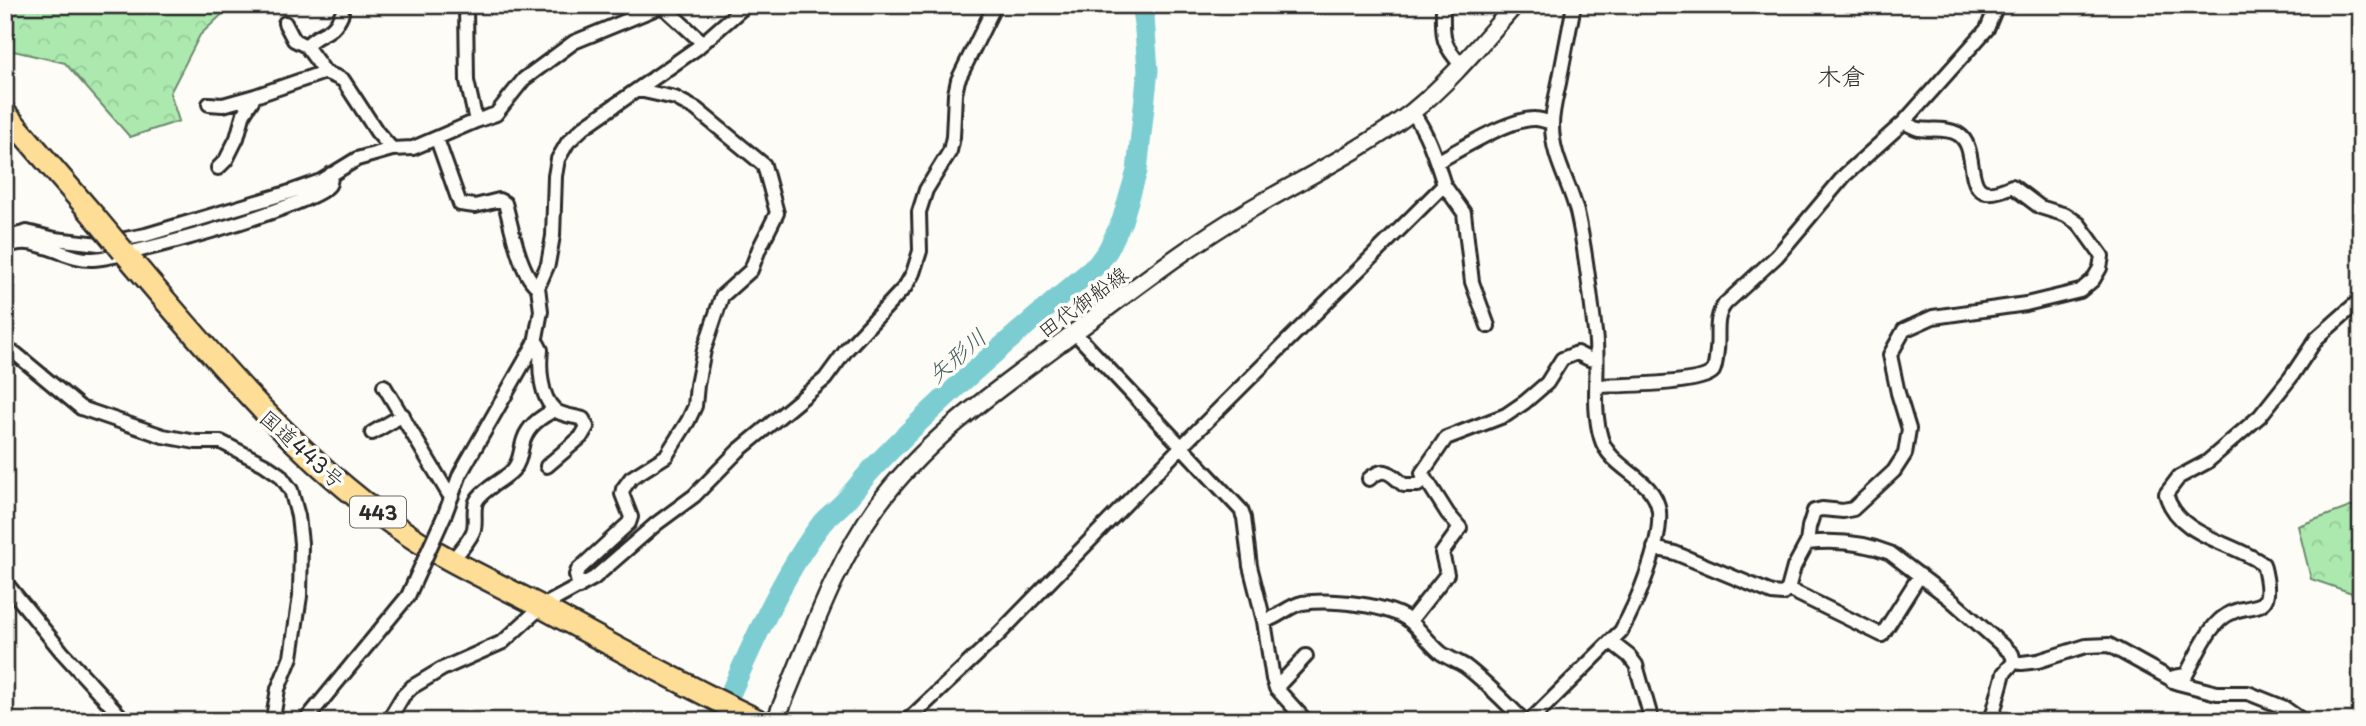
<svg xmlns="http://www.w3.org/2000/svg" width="2366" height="726" font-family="'Playpen Sans','Klee One',sans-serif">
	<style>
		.forest { fill: url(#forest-crowns); stroke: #6c8a6d; stroke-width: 2 }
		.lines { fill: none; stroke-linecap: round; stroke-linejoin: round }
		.river { stroke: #7ccdd2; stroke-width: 21 }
		.street-casing { stroke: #2b2b2b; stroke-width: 18 }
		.secondary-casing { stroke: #2b2b2b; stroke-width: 21 }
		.highway-casing { stroke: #2b2b2b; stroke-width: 26 }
		.street { stroke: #fdfcf7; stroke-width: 12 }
		.secondary { stroke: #fdfcf7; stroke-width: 16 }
		.highway { stroke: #fedd96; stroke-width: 21 }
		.street-bridge-casing { stroke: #2b2b2b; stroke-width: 18; stroke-linecap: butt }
		.highway-bridge-casing { stroke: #2b2b2b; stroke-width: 26; stroke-linecap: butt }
		.street-bridge { stroke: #fdfcf7; stroke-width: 12 }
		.highway-bridge { stroke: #fedd96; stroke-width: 21 }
		.labels { text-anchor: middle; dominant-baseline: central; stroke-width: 7; stroke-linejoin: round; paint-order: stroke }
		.shield { fill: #fdfcf7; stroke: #6a6a68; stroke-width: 2 }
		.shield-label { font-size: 19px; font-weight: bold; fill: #2b2b2b }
		.street-label { font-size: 21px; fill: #2b2b2b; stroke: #fdfcf7 }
		.water-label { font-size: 23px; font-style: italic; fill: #435c5d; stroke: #fdfcf7 }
		.quarter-label { font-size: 24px; fill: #2b2b2b; stroke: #fdfcf7 }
	</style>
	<defs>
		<pattern id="forest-crowns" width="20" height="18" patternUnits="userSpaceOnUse" patternTransform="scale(1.75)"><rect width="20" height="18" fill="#ace9af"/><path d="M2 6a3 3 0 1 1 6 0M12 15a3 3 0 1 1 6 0" fill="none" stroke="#94c897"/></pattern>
	</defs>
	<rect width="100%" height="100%" fill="#fdfcf7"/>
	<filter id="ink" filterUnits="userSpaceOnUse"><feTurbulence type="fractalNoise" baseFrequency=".0143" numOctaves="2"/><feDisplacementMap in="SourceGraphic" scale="14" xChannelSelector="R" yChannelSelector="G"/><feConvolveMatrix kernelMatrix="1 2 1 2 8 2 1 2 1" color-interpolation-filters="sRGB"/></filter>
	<g filter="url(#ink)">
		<path class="forest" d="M5,5H232L200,35L170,93L179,121L130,137L65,63L5,49Z
			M2361,503V596L2311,579L2298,526Z"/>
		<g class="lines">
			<path class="river" d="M718,721C747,657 779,579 822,523C829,515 838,509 845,501C856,489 865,476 876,465C945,393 1022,329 1097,265L1108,250L1122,221L1137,171L1148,70L1143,5"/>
			<defs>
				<path id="street" d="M1443,5C1443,36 1440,42 1462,66
					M285,23L294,40L306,46
					M325,72L306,46C320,30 332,37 342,13
					M209,104L223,105L255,96
					M476,121L496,114L524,79L574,42L657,8L662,7L667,10L703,43
					M437,139L460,204L475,206L499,200L505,203C511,224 520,276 538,287
					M1437,162C1459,150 1510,118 1535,119C1541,119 1547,122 1552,123
					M218,168L226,160L237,138L244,113L255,96L325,72L343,80L377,132L392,149
					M1444,185L1464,213L1472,282L1488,326
					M5,238L27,232L55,239L99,244L146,235L287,193L321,181L357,159L392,149L413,148L476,121L467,81L466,5
					M5,248C33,231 65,261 93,259C124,258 316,205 329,185C331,182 331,178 331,174
					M1075,333L1241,510L1244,518L1250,566L1264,621L1273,679L1276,688L1306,721
					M535,343L538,344L541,350C539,367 540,397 555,410C562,416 574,416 583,419L587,427L581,437L547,466
					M5,350L16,354L81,408L163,436L196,442H221L264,464L280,475L291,490L298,516L301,543L300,596L291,657L278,689L274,712L276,721
					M384,386L448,493L452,496
					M1597,386C1617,385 1702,385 1713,371C1716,366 1716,357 1717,350C1719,334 1714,318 1725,304L1777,256L1845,175L1904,122L1987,29L1997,5
					M372,433L403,415
					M1369,479C1386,465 1390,474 1404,485H1418L1426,479
					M445,514L460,474L535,343L541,311L538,287L548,264L553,236L555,176L558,159L568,142L584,127L697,48L746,5
					M1807,543C1835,540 1865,543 1890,553L1949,598L2012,654L2014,662
					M1654,548L1675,553L1772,593L1783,594L1788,589L1794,567L1807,543L1809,527L1814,511L1822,509L1843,511L1853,509L1894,471L1905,454L1909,429L1898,393L1890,355L1904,330L1933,317L2026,304L2080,291L2093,280L2100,268L2102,256L2079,224L2066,215L2040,207L2012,186C1955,212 1984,150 1958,134C1946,127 1932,131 1919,129C1914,128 1908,124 1904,122
					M453,561C459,550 471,540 474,529C476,520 473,510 476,502C481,490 504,480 513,470C521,461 520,450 524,439C529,425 542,416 555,410
					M5,582L62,652L125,721
					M579,587L576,575L578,570L629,523L631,517L622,494L623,489L631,478L666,456L688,421L695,406L697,385L704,350L722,296L751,270L759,249L777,213L764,165L696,109L675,98L639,90
					M1788,589L1882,635L1920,575
					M1264,621C1278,618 1288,606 1302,603C1328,599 1391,604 1411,622C1422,632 1430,644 1441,653C1448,658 1457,661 1465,666C1486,682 1505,702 1524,721
					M1410,621L1447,574L1442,553L1460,528L1448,514L1422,473L1446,438L1506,415L1525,402L1547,383L1562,359L1577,353L1589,359L1596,360
					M1611,642L1629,656L1636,665L1652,721
					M2014,662L2022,663L2038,661L2086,646L2109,645L2178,683L2217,693H2248L2283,707L2303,721
					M2172,681L2174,677L2186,675C2196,657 2205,634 2220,620C2248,595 2279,625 2263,564C2231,541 2178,537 2166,494L2179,477L2207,462L2260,416L2291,377L2317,338L2361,299
					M1276,688L1306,656
					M305,721L408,596
					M388,721L403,696L412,687L442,669L503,642L541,607L594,578L656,524L694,496L738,451L825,379L847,349L905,287L913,273L920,251L919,212L926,190L950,151L953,137L955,94L958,80L995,5
					M907,721L997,636L1181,447L1444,185C1436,160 1428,133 1412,112
					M1530,721L1621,631C1637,603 1662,543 1659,511C1655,477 1610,470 1601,438C1591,405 1600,367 1595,332C1590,292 1586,251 1577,212C1569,181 1552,158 1552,125C1552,112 1556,97 1559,83C1564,57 1569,31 1574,5
					M1991,721L2004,673L2014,662"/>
				<path id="secondary" d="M775,721C806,650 832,568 877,506C930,433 1005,385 1075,332C1132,290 1188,246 1249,210C1304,178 1361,151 1412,112C1451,81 1482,42 1515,5"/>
				<path id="highway" d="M5,113L93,215
					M123,251C207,349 288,450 394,525C438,557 490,580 538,605C611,645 684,685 759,721"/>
			</defs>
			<use href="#street" class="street-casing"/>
			<use href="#secondary" class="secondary-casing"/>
			<use href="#highway" class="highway-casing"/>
			<use href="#street" class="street"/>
			<use href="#secondary" class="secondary"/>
			<use href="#highway" class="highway"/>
			<defs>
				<path id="street-bridge" d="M408,596L445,514"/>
				<path id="highway-bridge" d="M93,215L123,251"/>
			</defs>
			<use href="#street-bridge" class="street-bridge-casing"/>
			<use href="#highway-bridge" class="highway-bridge-casing"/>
			<use href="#street-bridge" class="street-bridge"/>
			<use href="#highway-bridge" class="highway-bridge"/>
		</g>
	</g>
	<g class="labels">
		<rect class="shield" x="350" y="496.5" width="56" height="31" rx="5"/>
		<g class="shield-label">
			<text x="378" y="512">443</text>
		</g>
		<g class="street-label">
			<text transform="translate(1082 301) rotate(-36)">田代御船線</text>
			<text transform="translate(303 448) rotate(42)">国道443号</text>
		</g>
		<g class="water-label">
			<text transform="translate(956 355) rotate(-41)">矢形川</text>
		</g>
		<g class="quarter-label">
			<text x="1841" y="75">木倉</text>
		</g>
	</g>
	<rect width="2366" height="726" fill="none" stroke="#fdfcf7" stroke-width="28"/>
	<rect x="14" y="14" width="2338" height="698" fill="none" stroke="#2b2b2b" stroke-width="2.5" filter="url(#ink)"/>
</svg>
